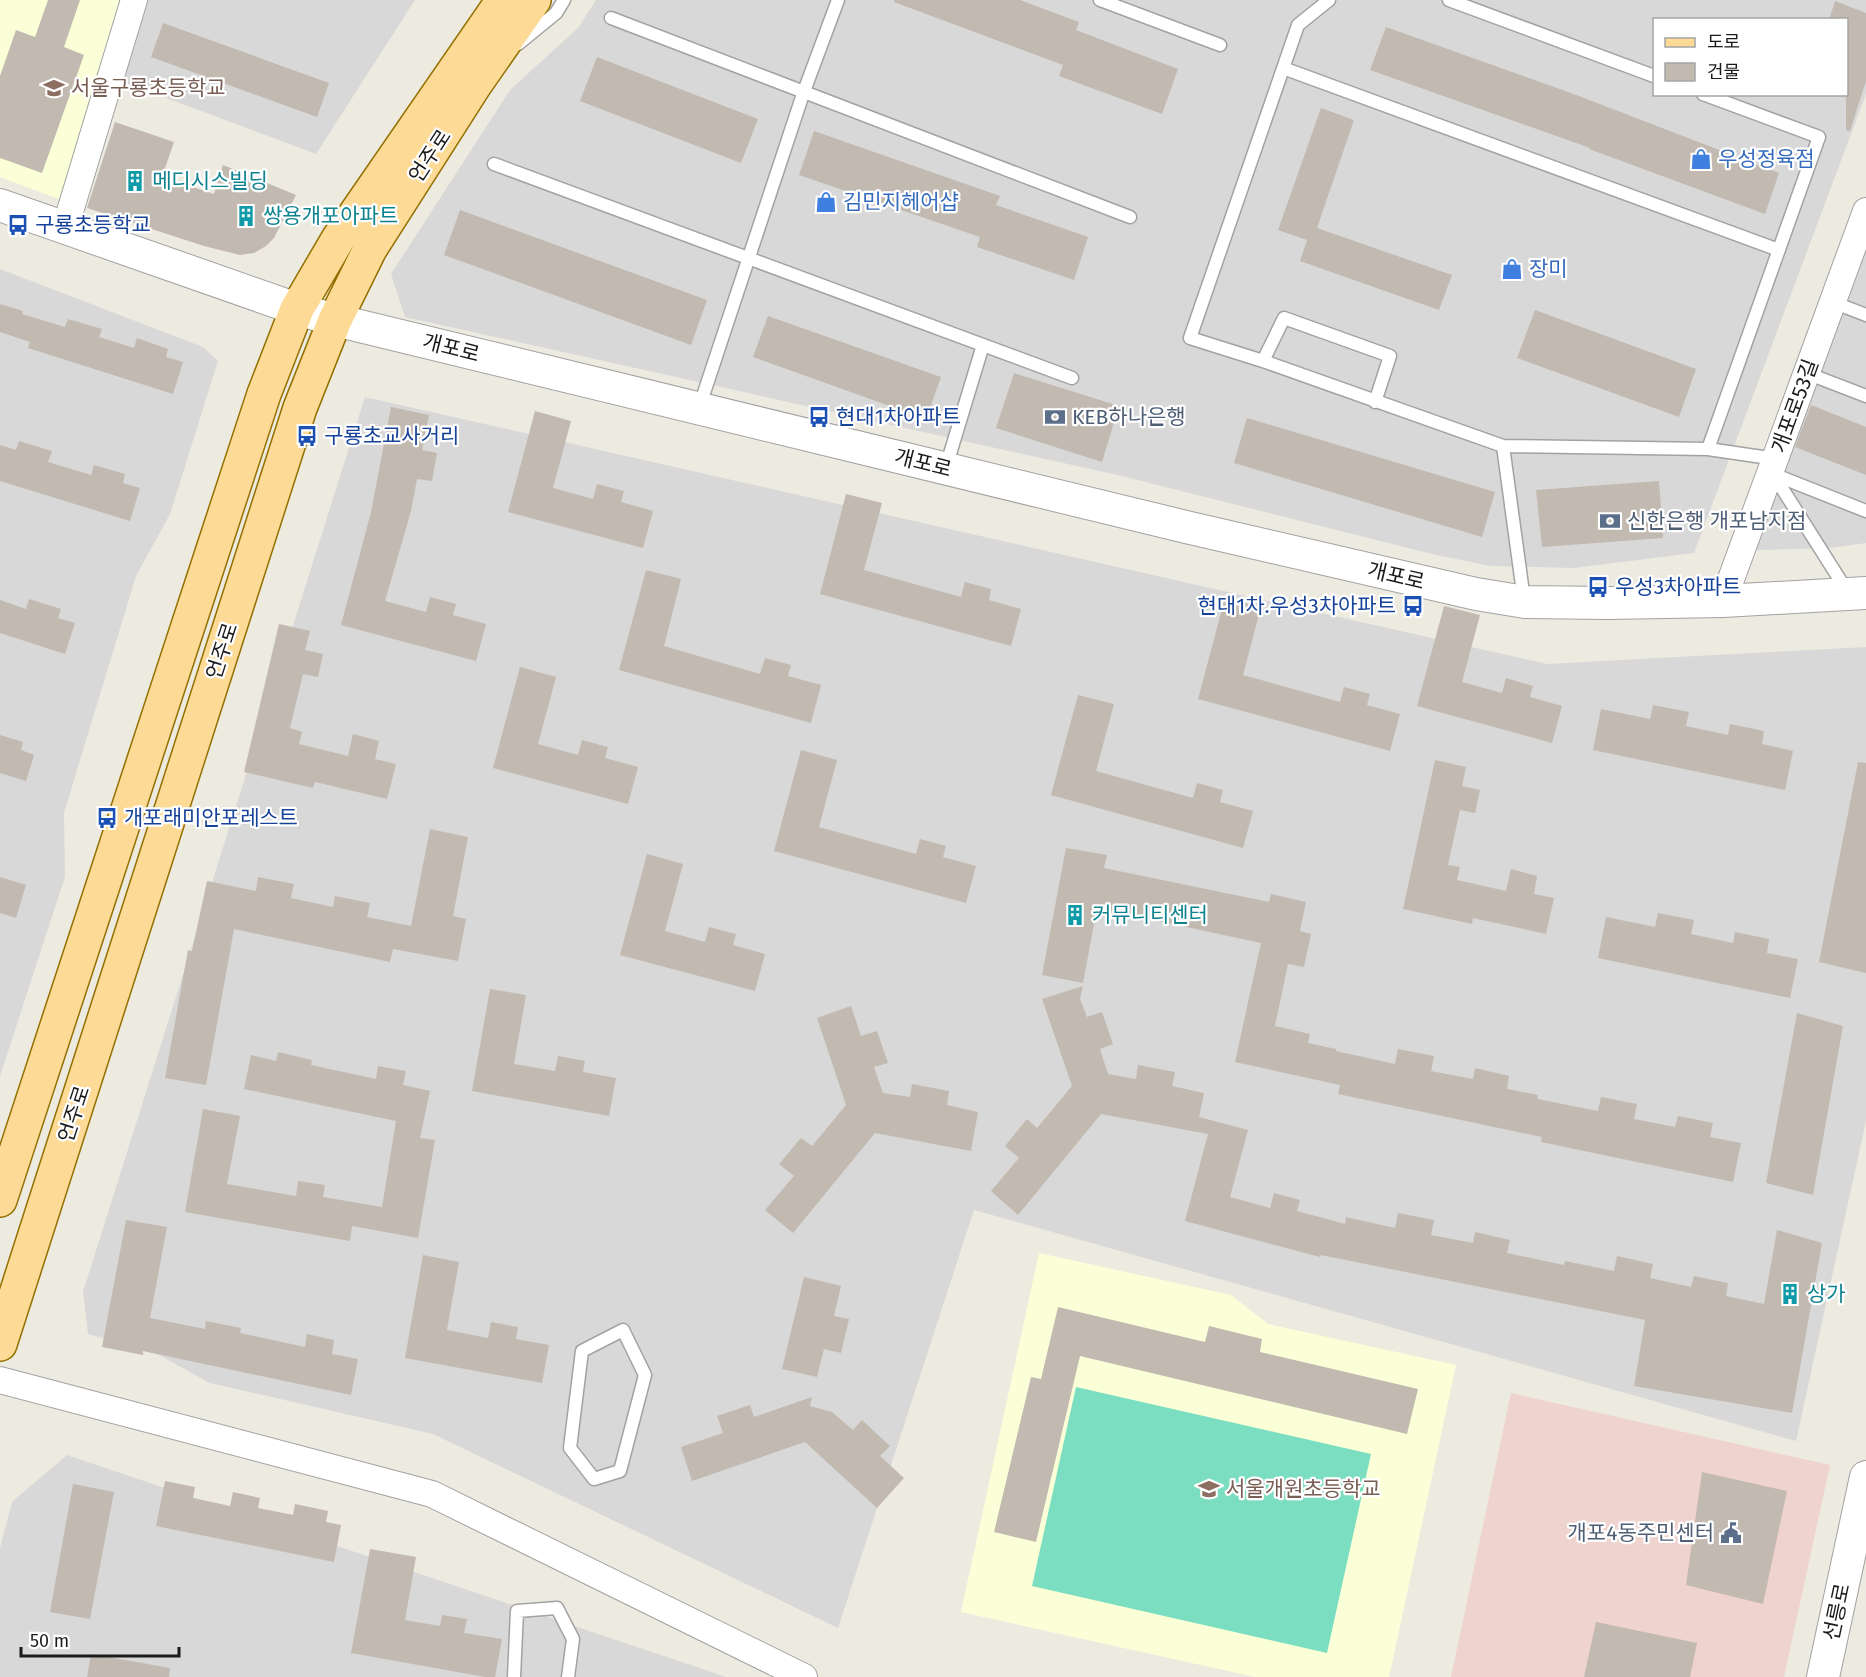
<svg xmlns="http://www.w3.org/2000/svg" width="1866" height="1677" font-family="'Fira Sans','Noto Sans KR',sans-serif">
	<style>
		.residential { fill: #d9d8d8; fill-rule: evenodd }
		.commercial { fill: #efd3cf }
		.education { fill: #fbffd8 }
		.pitch { fill: #7cdec1 }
		.building { fill: #c2b9b0 }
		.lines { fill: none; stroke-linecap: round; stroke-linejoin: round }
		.service-casing { stroke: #a2a2a2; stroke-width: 15 }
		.minor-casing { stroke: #a2a2a2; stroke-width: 28 }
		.tertiary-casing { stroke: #a2a2a2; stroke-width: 34 }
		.primary-casing { stroke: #937000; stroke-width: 36 }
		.service { stroke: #fff; stroke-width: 12 }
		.minor { stroke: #fff; stroke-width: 26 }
		.tertiary { stroke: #fff; stroke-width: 32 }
		.primary { stroke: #fdda96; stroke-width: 33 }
		.labels { text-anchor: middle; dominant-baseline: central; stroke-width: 4.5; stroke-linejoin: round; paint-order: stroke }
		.education-label { font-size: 21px; fill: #785e54; stroke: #fff; text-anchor: start }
		.street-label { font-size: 21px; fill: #1b1b1b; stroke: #fff }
		.shop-label { font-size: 21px; fill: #366cbe; stroke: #fff; text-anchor: start }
		.culture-label { font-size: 21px; fill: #0d838f; stroke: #fff; text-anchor: start }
		.transit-label { font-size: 21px; fill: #164399; stroke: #fff; text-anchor: start }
		.service-label { font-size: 21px; fill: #4e5e75; stroke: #fff; text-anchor: start }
	</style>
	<rect width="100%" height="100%" fill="#edeae0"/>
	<path class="residential" d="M144,0H415L316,154L118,80Z
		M596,0H1866V94L1694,553L1574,568L1490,566L1432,554L1122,476L405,317L391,274L510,90L578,28ZM1654,20H1846V94H1654Z
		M1859,211L1866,214V543L1830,548L1727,551Z
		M0,269L203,347L218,361L170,514L136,576L64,813L65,877L0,1076Z
		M365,397L1547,664L1866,647V1121L1796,1441L974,1210L838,1628L433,1434L210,1383L159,1355L88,1334L83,1292Z
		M67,1455L726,1677H0V1548L12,1502Z"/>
	<path class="commercial" d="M1511,1393L1830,1465L1784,1677H1451Z"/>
	<path class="education" d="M0,0H134L72,204L0,177Z
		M1039,1253L1231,1295L1268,1324L1456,1365L1389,1677H1255L961,1612Z"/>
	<path class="pitch" d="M1076,1387L1371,1454L1327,1653L1032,1586Z"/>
	<path class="building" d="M48,0H80L64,47L84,55L42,173L0,158V76L16,30L35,37Z
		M894,0H1020L1079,22L1076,30L1178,69L1162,114L1059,76L1063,65L894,2Z
		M1835,1L1866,13V81L1850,131L1846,130V20H1829Z
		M163,23L329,83L317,117L151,57Z
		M1386,27L1579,96L1779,173L1765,214L1589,149L1590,148L1370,70Z
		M597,57L758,119L741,163L580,101Z
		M1321,108L1354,120L1317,228L1452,275L1439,310L1300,261L1307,240L1278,230Z
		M115,122L174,142L162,177L214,194L223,165L296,195L274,238L266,246L254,253L240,255L204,246L87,208Z
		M814,131L1000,196L996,205L1088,237L1074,280L977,247L980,237L799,175Z
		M460,210L707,300L691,345L444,255Z
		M0,304L23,311L22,314L65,327L68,319L102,329L99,337L134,348L137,338L168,349L166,357L183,362L173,394L28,348L30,342L0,332Z
		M1535,310L1696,369L1679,417L1517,358Z
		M768,316L941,377L926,419L753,357Z
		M1014,373L1119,406L1102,462L996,428Z
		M1811,405L1866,427V475L1795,447Z
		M391,407L429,415L422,450L437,453L432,481L417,479L411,511L385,601L426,612L430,597L456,604L453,615L486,624L476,661L341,625L371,512Z
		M535,411L571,421L553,488L593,499L597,484L624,491L621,502L653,511L643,548L508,512Z
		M1247,418L1495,492L1482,537L1234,463Z
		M19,441L52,451L48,462L91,475L94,465L125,474L123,483L140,488L130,521L0,481V445L16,450Z
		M1659,481L1663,538L1542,547L1536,490Z
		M846,494L882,503L864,570L961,597L965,582L991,589L989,600L1021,609L1011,646L820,594Z
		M646,570L681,579L664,646L760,674L765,658L791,665L788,676L821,685L811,723L619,670Z
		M1225,598L1261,607L1243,675L1340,702L1344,687L1370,694L1367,705L1400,714L1390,751L1198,699Z
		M29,599L61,609L58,618L75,623L65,654L0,633V600L26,609Z
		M1444,606L1480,615L1462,682L1502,693L1506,678L1533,686L1530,697L1562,706L1552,743L1417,706Z
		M279,624L310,631L305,650L323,654L318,677L303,674L290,728L302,732L299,744L348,756L353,734L379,741L375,759L396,764L387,799L315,782L313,788L244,772Z
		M520,667L556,677L538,744L578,755L582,740L608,747L605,758L638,767L628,804L493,768Z
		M1078,695L1114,704L1096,771L1193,798L1197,783L1223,790L1220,802L1253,811L1243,848L1051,795Z
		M1653,705L1689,712L1686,726L1728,735L1730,724L1764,731L1762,744L1793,751L1785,790L1593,750L1601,709L1650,719Z
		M0,735L23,742L21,750L34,755L26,781L0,773Z
		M801,750L837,760L819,827L916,854L920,839L946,846L943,857L976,866L966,903L774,851Z
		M1435,760L1466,767L1462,786L1480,790L1475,813L1460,810L1448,865L1460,867L1457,880L1506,891L1511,869L1537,876L1534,894L1554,898L1546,934L1473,918L1472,924L1403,909Z
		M1858,762L1866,763V973L1819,962Z
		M430,829L468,837L453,916L466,919L458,961L393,949L390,962L234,929L206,1085L165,1078L188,950L192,951L207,881L256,891L258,877L294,884L291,898L333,907L335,896L370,903L367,917L411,926Z
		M1066,848L1107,855L1104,868L1269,902L1271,894L1306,902L1300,931L1311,934L1304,967L1288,964L1275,1026L1310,1034L1308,1043L1336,1049V1051L1395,1064L1398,1049L1434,1056L1431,1071L1473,1079L1475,1068L1509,1076L1507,1089L1538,1095L1537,1099L1598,1111L1601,1097L1637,1104L1634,1119L1675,1127L1678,1116L1713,1123L1710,1137L1741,1143L1733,1182L1541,1142L1542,1137L1338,1094L1340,1085L1235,1062L1261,943L1097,908L1083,983L1042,975Z
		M647,854L683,864L665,931L705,942L709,927L736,934L733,945L765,954L755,991L620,955Z
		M0,877L26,885L16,918L0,913Z
		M1658,913L1694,920L1691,934L1733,943L1735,932L1769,939L1767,953L1798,959L1790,998L1598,958L1606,917L1655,927Z
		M1083,986L1080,999L1087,1017L1102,1012L1113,1044L1100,1049L1108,1074L1136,1079L1138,1065L1175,1072L1172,1086L1204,1093L1199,1117L1248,1130L1230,1197L1270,1208L1274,1193L1300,1200L1297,1211L1345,1224L1346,1217L1395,1228L1398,1213L1434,1220L1431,1235L1473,1243L1475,1232L1510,1240L1507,1253L1564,1265L1565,1261L1614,1271L1617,1256L1653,1264L1650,1278L1691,1287L1694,1276L1728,1283L1726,1296L1764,1304L1777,1230L1822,1243L1792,1413L1634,1386L1645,1320L1321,1255L1320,1257L1185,1221L1208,1134L1101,1114L1018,1215L991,1191L1019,1158L1005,1146L1027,1119L1037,1128L1072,1086L1042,999Z
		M490,989L526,995L514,1064L555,1071L558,1056L585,1061L583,1072L616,1078L609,1116L472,1091Z
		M851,1006L861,1036L877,1031L888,1063L874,1067L883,1093L910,1097L912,1084L949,1091L947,1105L978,1112L971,1151L875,1133L793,1233L765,1210L794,1176L779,1164L801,1138L812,1146L846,1105L817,1018Z
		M1797,1013L1843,1026L1813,1195L1766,1183Z
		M278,1052L312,1060L311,1065L376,1079L378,1066L406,1071L403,1085L430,1091L420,1138L435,1140L418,1238L352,1226L350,1241L185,1212L203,1109L240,1116L227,1184L296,1196L298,1181L325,1185L323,1197L382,1207L396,1121L244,1089L251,1055L276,1061Z
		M126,1220L167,1227L150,1318L205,1329L206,1321L241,1328L240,1333L305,1347L307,1334L334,1340L332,1354L358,1359L351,1395L143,1351V1355L102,1347Z
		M423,1255L459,1262L447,1330L488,1338L491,1322L518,1327L516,1339L549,1345L542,1383L405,1358Z
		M804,1277L841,1286L834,1316L849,1319L841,1353L824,1349L817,1377L782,1369Z
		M1058,1307L1205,1342L1209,1326L1262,1339L1260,1352L1418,1389L1407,1434L1080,1356L1036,1542L994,1532L1031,1377L1041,1379Z
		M812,1397L810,1406L832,1412L853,1430L862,1420L890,1446L880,1456L904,1478L877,1508L805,1442L692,1481L681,1447L723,1433L717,1416L750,1405L754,1417Z
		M1702,1472L1787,1491L1763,1604L1686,1585Z
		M165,1481L195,1487L193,1498L230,1506L233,1492L260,1498L258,1508L293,1515L295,1504L328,1511L326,1522L341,1525L334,1562L156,1526Z
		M73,1484L114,1492L90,1619L50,1612Z
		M370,1549L416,1557L405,1620L440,1626L442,1615L467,1619L464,1633L502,1639L495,1677H485L351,1653Z
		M1596,1622L1697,1643L1690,1677H1584Z
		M91,1654L170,1668L169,1677H87Z"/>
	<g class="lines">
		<defs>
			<path id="service" d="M1100,0L1220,45
				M1329,0L1298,25L1190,338L1263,361L1503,446L1708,449L1776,459
				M1449,0L1654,76
				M611,18L1130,217
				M518,44L556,13L564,0
				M1283,68L1779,250
				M1703,94L1819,137L1708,449
				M494,164L1072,378
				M1835,303L1866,315
				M1263,361L1284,318L1390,356L1375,402
				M1809,374L1866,396
				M699,408L803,94L838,0
				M1503,446L1524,600
				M946,467L983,345
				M1775,470L1773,474L1847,591
				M1773,474L1866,511
				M623,1330L645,1375L620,1471L594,1479L570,1448L582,1351Z
				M514,1677L517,1611L557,1608L573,1639L568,1677"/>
			<path id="minor" d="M65,228L134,0
				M1723,601L1866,211
				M0,1380L432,1494L804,1677"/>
			<path id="tertiary" d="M0,205L297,309L335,320L1186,527L1476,594L1525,602L1608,603L1723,601L1866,593
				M1823,1677L1866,1477"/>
			<path id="primary" d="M0,1200L264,394L297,309L338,239L503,0
				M0,1344L300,408L335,320L370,249L474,86L534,0"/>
		</defs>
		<use href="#service" class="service-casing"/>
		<use href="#minor" class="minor-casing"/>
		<use href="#tertiary" class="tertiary-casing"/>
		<use href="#primary" class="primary-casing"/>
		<use href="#service" class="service"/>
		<use href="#minor" class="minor"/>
		<use href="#tertiary" class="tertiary"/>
		<use href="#primary" class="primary"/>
	</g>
	<defs>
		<symbol id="school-bare" viewBox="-9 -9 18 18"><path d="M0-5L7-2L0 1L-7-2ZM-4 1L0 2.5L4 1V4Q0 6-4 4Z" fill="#8d6e63" stroke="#fff" stroke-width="2.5" paint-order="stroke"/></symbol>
		<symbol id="shop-bare" viewBox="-9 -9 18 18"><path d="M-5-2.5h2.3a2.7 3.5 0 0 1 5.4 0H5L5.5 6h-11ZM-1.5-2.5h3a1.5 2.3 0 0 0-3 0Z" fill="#3f7fe0" stroke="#fff" stroke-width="2.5" paint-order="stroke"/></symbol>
		<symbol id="building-bare" viewBox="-9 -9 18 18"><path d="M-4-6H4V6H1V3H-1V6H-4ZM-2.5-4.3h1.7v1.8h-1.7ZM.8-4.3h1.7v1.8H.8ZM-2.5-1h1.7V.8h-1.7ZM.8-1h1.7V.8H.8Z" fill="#0f9aa8" stroke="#fff" stroke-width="2.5" paint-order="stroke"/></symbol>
		<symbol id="bus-bare" viewBox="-9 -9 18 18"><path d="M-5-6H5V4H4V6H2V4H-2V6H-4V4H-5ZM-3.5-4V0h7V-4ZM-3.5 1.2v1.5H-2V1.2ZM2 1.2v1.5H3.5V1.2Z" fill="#1a4fb4" stroke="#fff" stroke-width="2.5" paint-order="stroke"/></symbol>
		<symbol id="bank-bare" viewBox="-9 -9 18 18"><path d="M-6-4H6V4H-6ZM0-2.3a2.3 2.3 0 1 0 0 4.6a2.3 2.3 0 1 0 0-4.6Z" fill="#5c6f8a" stroke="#fff" stroke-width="2.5" paint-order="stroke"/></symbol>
		<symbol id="civic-bare" viewBox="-9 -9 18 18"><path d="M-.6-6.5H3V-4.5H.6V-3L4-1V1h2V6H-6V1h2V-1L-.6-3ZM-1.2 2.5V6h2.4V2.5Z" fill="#5c6f8a" stroke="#fff" stroke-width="2.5" paint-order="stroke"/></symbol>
	</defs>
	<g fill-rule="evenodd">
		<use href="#school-bare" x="39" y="73" width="30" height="30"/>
		<use href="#shop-bare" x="1686" y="144" width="30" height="30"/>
		<use href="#building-bare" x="120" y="166" width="30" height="30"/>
		<use href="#shop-bare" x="811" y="187" width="30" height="30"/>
		<use href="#building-bare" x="231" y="201" width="30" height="30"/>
		<use href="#bus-bare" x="3" y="210" width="30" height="30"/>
		<use href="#shop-bare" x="1497" y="254" width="30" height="30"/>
		<use href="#bus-bare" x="804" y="402" width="30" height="30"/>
		<use href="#bank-bare" x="1040" y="402" width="30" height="30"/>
		<use href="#bus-bare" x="292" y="421" width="30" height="30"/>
		<use href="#bank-bare" x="1595" y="506" width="30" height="30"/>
		<use href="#bus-bare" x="1583" y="572" width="30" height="30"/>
		<use href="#bus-bare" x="1398" y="591" width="30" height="30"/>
		<use href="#bus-bare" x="92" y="803" width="30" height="30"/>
		<use href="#building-bare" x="1060" y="900" width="30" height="30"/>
		<use href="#building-bare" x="1775" y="1279" width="30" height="30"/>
		<use href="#school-bare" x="1194" y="1474" width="30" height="30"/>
		<use href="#civic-bare" x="1716" y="1518" width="30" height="30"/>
	</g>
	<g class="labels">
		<g class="education-label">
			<text x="71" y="88">서울구룡초등학교</text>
			<text x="1226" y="1489">서울개원초등학교</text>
		</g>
		<g class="street-label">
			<text transform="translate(430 156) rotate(-57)">언주로</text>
			<text transform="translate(451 348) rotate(14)">개포로</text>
			<text transform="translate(1795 406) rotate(-70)">개포로53길</text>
			<text transform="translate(923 463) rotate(14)">개포로</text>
			<text transform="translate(1396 576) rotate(13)">개포로</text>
			<text transform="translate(222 651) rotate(-72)">언주로</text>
			<text transform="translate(74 1114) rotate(-72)">언주로</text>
			<text transform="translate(1837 1612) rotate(-78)">선릉로</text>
		</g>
		<g class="shop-label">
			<text x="1718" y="159">우성정육점</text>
			<text x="843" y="202">김민지헤어샵</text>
			<text x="1529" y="269">장미</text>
		</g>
		<g class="culture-label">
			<text x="152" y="181">메디시스빌딩</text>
			<text x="263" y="216">쌍용개포아파트</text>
			<text x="1092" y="915">커뮤니티센터</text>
			<text x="1807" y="1294">상가</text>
		</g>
		<g class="transit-label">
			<text x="35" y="225">구룡초등학교</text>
			<text x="836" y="417">현대1차아파트</text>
			<text x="324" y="436">구룡초교사거리</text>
			<text x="1615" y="587">우성3차아파트</text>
			<text x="1396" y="606" text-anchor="end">현대1차.우성3차아파트</text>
			<text x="124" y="818">개포래미안포레스트</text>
		</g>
		<g class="service-label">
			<text x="1072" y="417">KEB하나은행</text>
			<text x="1627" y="521">신한은행 개포남지점</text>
			<text x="1714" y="1533" text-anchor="end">개포4동주민센터</text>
		</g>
	</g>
	<rect x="1653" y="18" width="195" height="78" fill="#ffffff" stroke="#a4a4a4" stroke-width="1.5"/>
	<rect x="1665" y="38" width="30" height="9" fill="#fdda96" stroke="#a4a4a4" stroke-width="1.5"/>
	<text x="1707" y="48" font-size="18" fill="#1b1b1b">도로</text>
	<rect x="1665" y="63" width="30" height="18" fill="#c2b9b0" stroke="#a4a4a4" stroke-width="1.5"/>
	<text x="1707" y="78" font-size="18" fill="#1b1b1b">건물</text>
	<path d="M21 1647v9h158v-9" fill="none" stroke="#1b1b1b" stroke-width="3"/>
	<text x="30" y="1647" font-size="18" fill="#1b1b1b" stroke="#ffffff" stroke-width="4.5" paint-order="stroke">50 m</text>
</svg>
